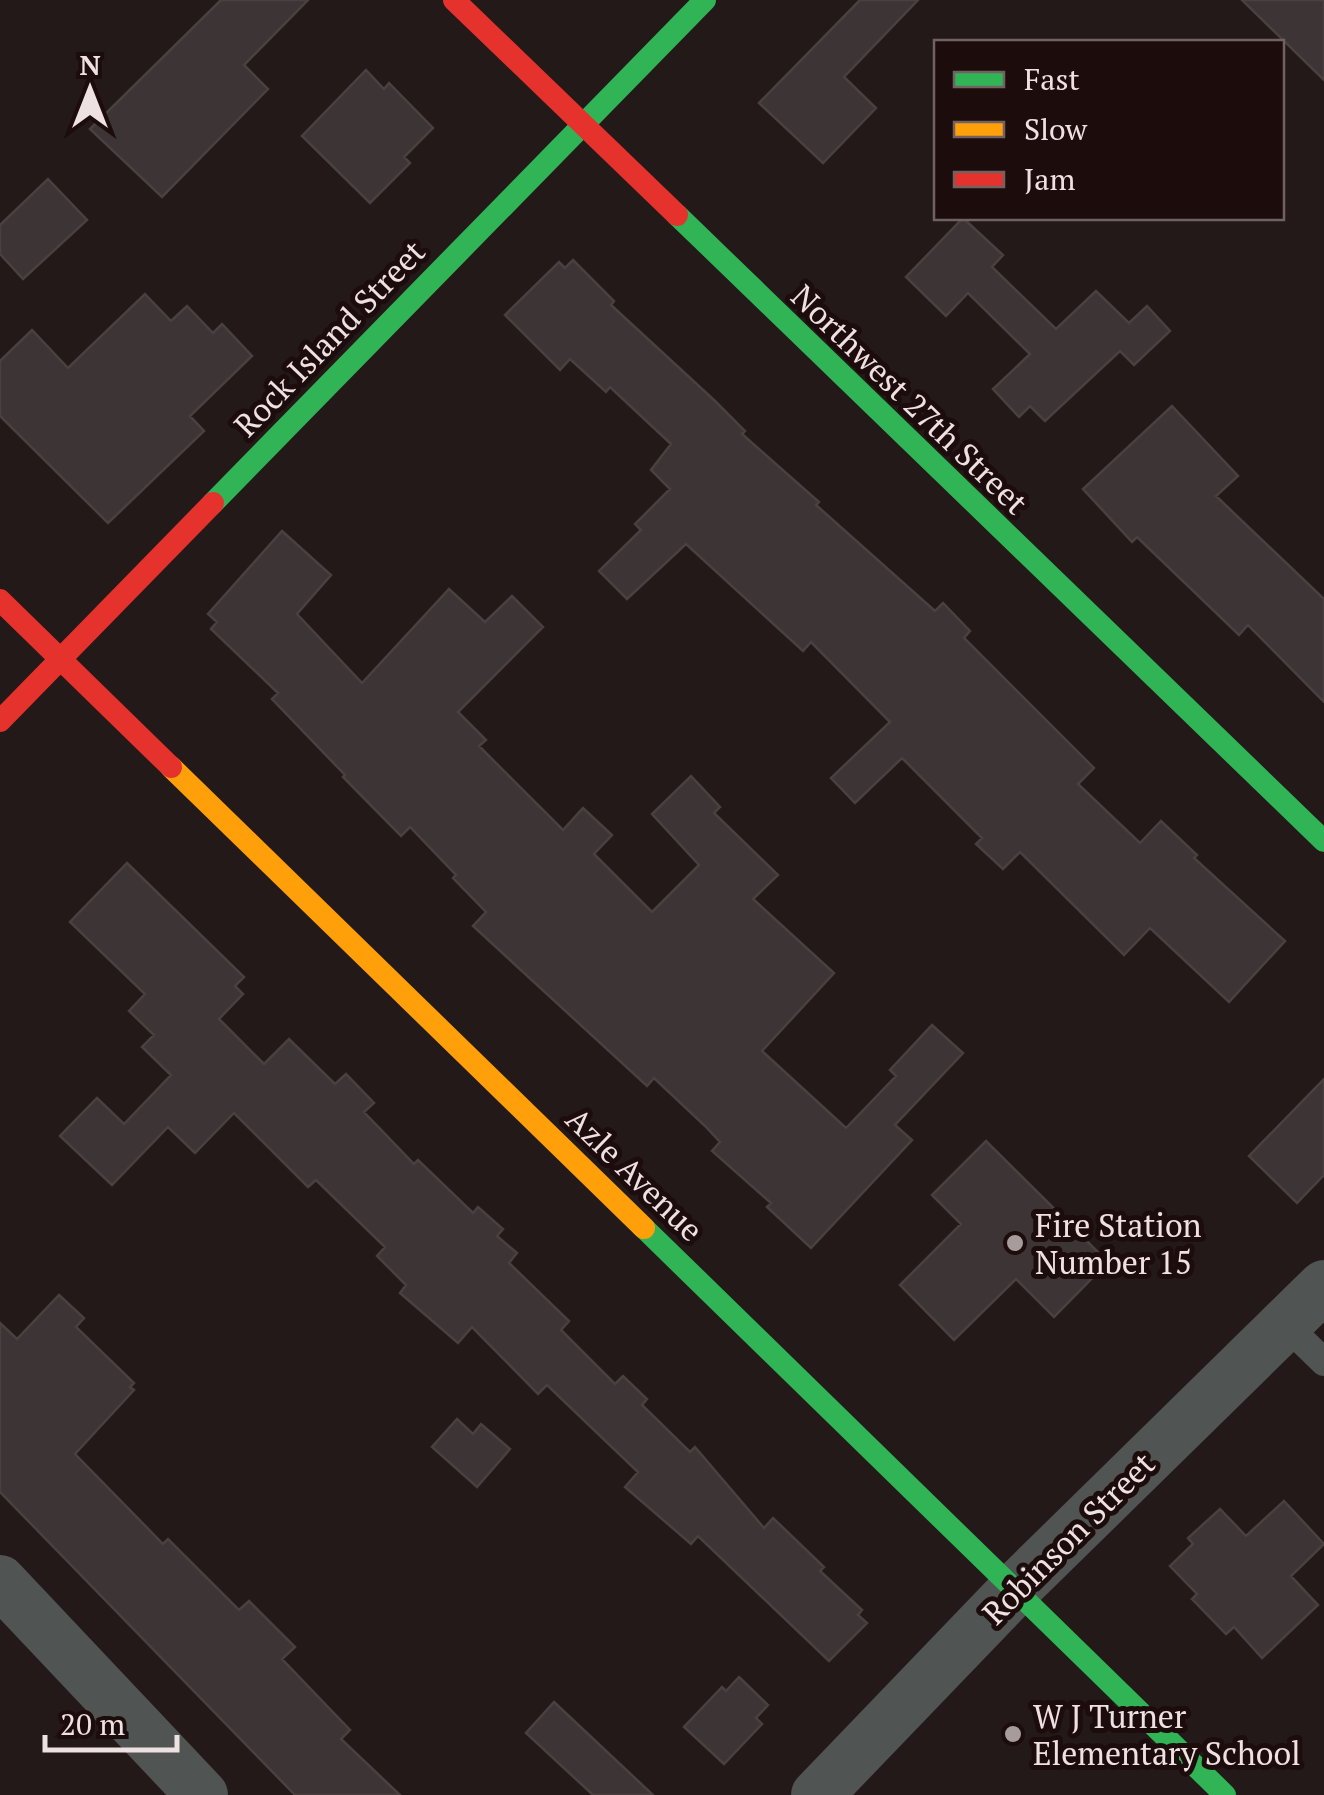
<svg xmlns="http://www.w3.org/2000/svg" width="1324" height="1795" font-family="'PT Serif',serif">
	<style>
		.building { fill: #3d3535; stroke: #4a4040; stroke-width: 2.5 }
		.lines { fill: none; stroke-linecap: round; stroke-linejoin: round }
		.lane { stroke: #505452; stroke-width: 28 }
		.street { stroke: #505452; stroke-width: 52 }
		.fast { stroke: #30b455; stroke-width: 22 }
		.slow { stroke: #ff9f0a; stroke-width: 22 }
		.jam { stroke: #e5322d; stroke-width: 22 }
		.poi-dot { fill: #a79b9b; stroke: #1d0c0c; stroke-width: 4 }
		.labels { text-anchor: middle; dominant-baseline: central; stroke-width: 10; stroke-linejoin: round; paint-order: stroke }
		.street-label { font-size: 32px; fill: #eee1e1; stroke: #1d0c0c }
		.poi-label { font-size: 32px; fill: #eee1e1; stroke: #1d0c0c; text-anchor: start }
	</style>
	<rect width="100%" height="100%" fill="#231919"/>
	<path class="building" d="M221,0H308L244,65L268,89L162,197L90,129Z
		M860,0H918L844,77L876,108L823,163L759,103Z
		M1242,0H1324V80Z
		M366,70L384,89L389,83L433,128L404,157L410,163L370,203L302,136Z
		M48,179L87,220L23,279L0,254V225Z
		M963,218L1003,255L992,267L1056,329L1096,291L1129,323L1147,306L1170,331L1134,365L1120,351L1045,421L1030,406L1019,417L993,389L1030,354L968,293L946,316L906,277Z
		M573,260L614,301L611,305L714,400L745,431L742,434L819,502L816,505L935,611L943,603L970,631L964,638L1094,768L1078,784L1140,843L1161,821L1197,855L1194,858L1285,941L1229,1002L1150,928L1124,955L1020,852L1003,869L976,844L982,838L902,758L855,803L831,778L890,722L811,642L803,651L686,544L627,599L599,571L641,530L635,524L670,489L651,470L671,444L610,387L606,392L570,359L560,370L505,315L559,262L565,268Z
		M145,294L171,321L187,306L213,333L222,324L252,356L190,416L204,431L108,523L0,416V361L32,330L68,368Z
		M1172,406L1238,476L1216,496L1324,599V702L1248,625L1239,635L1137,537L1132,542L1083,489Z
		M282,531L331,575L297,614L362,683L449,589L485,622L512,596L543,627L458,712L486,740L479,746L563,830L583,808L612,835L594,854L652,912L699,865L652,814L691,776L720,807L714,813L778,875L753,899L834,973L762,1051L846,1128L896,1076L890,1070L932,1025L963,1053L895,1125L912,1140L811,1248L767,1207L771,1203L712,1151L720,1142L705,1126L654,1078L647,1086L473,926L486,912L453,878L456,875L410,827L401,836L343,777L345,775L272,699L278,693L211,629L217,622L208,614Z
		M127,863L244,977L235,986L243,994L219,1019L264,1064L289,1039L335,1084L346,1074L374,1103L364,1112L414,1164L418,1160L473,1213L478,1207L503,1229L497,1236L517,1253L509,1263L569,1321L561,1330L615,1384L623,1376L647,1399L642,1405L690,1452L695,1447L764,1528L773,1518L824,1567L820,1571L862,1610L858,1615L867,1623L829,1661L698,1536L691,1544L625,1487L638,1472L547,1385L538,1394L472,1327L458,1343L400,1293L406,1285L377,1256L385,1247L316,1180L308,1187L234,1113L195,1153L168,1127L112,1185L60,1136L97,1098L124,1124L171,1075L142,1047L154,1035L129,1011L145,994L70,922Z
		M1324,1079V1175L1297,1203L1249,1156Z
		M986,1141L1108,1262L1054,1317L1016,1279L954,1340L900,1285L961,1224L932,1195Z
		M59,1295L84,1318L76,1327L134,1383L130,1387L134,1390L75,1454L163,1544L168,1539L239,1610L249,1601L295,1647L282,1659L350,1730L341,1739L400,1795H295L0,1492V1323L17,1339Z
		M457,1419L473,1434L481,1424L510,1449L477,1487L432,1447Z
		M1284,1501L1324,1544L1291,1576L1318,1605L1262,1658L1234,1627L1226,1634L1192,1599L1197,1594L1170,1566L1193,1544L1188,1538L1220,1509L1246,1536Z
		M739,1677L768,1705L756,1718L762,1724L724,1764L684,1727L722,1687L726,1691Z
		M554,1702L653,1795H593L526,1733Z"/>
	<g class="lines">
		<path class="lane" d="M1285,1324L1324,1362"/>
		<path class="street" d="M0,1581L202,1795
			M817,1795L1015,1589L1324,1286"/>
		<path class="fast" d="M677,215L1324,841
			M213,503L705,0
			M644,1228L1225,1795"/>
		<path class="slow" d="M171,767L644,1228"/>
		<path class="jam" d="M454,0L677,215
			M0,600L171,767
			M0,721L213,503"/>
	</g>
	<g class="poi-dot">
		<circle cx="1015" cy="1243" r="10"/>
		<circle cx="1013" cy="1734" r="10"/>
	</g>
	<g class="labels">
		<g class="street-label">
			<text transform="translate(329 338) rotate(-46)">Rock Island Street</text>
			<text transform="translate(910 399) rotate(44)">Northwest 27th Street</text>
			<text transform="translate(635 1174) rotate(44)">Azle Avenue</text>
			<text transform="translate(1068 1538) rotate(-45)">Robinson Street</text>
		</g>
		<g class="poi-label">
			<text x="1035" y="1225">Fire Station<tspan x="1035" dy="37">Number 15</tspan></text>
			<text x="1033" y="1716">W J Turner<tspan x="1033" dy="37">Elementary School</tspan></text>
		</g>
	</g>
	<rect x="934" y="40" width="350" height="180" fill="#1d0c0c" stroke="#716161" stroke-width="2.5"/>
	<rect x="954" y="72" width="50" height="15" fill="#30b455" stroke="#716161" stroke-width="2.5"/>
	<text x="1024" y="90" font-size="30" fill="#eee1e1">Fast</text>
	<rect x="954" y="122" width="50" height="15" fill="#ff9f0a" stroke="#716161" stroke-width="2.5"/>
	<text x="1024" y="140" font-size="30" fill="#eee1e1">Slow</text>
	<rect x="954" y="172" width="50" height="15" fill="#e5322d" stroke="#716161" stroke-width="2.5"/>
	<text x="1024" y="190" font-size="30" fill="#eee1e1">Jam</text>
	<g transform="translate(90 90)" stroke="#1d0c0c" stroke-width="8" paint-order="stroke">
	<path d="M0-8L18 38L0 25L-18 38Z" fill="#eee1e1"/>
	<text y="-15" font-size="28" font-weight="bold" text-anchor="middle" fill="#eee1e1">N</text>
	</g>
	<path d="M45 1735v15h132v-15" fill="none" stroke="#eee1e1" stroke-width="5"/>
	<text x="60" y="1735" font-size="30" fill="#eee1e1" stroke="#1d0c0c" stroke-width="8" paint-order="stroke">20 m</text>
</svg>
